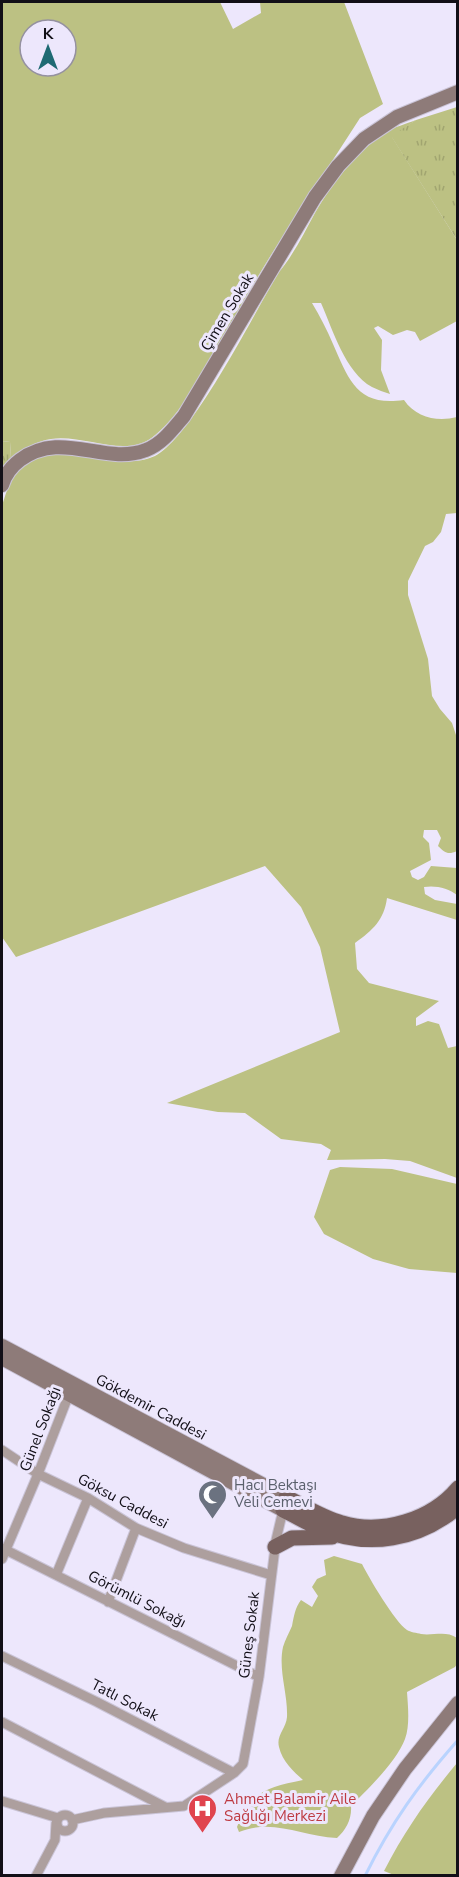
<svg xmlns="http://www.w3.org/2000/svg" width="459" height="1877" font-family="'Nunito Sans',sans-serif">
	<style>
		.grass { fill: #bcc183; fill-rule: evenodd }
		.park { fill: url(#park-tufts) }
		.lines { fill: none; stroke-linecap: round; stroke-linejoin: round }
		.stream { stroke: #b9d3fe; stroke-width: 3 }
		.street-casing { stroke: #cac4d7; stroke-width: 11 }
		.secondary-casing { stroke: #cac4d7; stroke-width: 16 }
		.primary-casing { stroke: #cac4d7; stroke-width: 17 }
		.street { stroke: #ad9f9e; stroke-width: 9 }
		.secondary { stroke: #8e7b79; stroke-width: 14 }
		.primary { stroke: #78615f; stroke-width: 15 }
		.labels { text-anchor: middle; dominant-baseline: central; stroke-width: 6; stroke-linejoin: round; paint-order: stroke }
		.street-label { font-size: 15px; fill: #120f17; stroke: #ede7fc }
		.worship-label { font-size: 15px; fill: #5b616d; stroke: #ede7fc; text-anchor: start }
		.health-label { font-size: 15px; fill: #be3a42; stroke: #ede7fc; text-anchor: start }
	</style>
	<defs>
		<pattern id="park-tufts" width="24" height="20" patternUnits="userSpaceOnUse" patternTransform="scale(1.5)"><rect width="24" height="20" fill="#bcc183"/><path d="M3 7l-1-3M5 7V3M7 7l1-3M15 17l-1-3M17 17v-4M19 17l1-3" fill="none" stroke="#a1a570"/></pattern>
	</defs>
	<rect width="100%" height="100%" fill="#ede7fc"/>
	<path class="grass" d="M2,2H220L233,29L261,13L260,2H344L383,104L360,118C324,175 285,230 251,288C227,329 188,413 150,439C123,457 82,434 51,439C36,441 22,450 11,459L10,442L2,441ZM30,30H66V66H30Z
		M416,120L392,137L457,240V321L420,341L415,332L407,330L393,335L378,326L374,328L382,340L381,370L390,394C384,392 378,390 372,387C345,372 333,330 321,303H312C320,316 327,330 333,344C349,380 357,407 404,400C416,418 438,422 457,417V513L446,514L441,532L433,542L425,546L408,581V595L428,659L432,696L440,709L452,723L458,741L457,851C448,855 445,853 438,846L441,838L437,830H424L423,837L429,843L431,860L410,871L412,877L418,880L424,877L431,866L457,868V895C449,888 435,885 424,887L425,894L435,900L457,904V920L387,898C384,920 373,930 355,943L357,969L369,983L439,1001L416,1018V1026L428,1021L439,1024L448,1048L457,1046V1178L410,1161L385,1159L327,1160L331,1150L321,1144L281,1139L245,1113L218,1112L167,1103L340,1032L320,947L301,907L265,866L16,957L2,937V506C5,496 9,482 16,473C43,441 85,458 119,461C130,462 144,461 155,456C193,436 254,313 279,272C294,254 304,233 315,213C333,182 356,152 386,132C394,127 406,124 416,120Z
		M340,1167L392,1169L457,1184V1273L409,1269L373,1259L324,1234L314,1217L330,1170Z
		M334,1556L362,1564C369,1578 395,1622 407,1630C410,1632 417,1633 421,1634C433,1636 446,1630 457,1638V1664L455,1667L407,1692C408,1707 410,1725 405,1739C397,1761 367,1790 351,1806C352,1819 346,1830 337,1838C302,1837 274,1818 239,1832L237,1827C251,1791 268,1787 303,1780C294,1772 282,1761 279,1747C276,1735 286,1729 287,1717C288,1694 278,1670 283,1647C285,1640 289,1633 292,1626C294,1616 295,1608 301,1600L312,1607L318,1596L312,1587L317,1579L326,1575L324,1560Z
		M457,1763V1875H394L384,1871C405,1830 428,1798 457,1763Z"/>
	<path class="park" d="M457,107H458L457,240L391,136L416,120Z
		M2,441L10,442L11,459L2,469Z"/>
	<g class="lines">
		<path class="stream" d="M365,1876C391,1823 419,1784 458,1740"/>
		<defs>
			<path id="street" d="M2,1450L38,1474L88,1498L136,1528L184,1548L271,1575
				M2,1548L259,1677
				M2,1559L38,1474L71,1389
				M56,1575L88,1498
				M108,1602L136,1528
				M2,1656L97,1702L234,1773
				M2,1722L165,1807
				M2,1801L58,1818
				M57 1823a8 8 0 1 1 16 0a8 8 0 1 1-16 0Z
				M72,1820L104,1813L184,1806L234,1773L243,1764L259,1677L276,1540L284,1506
				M36,1876L55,1840L56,1823"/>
			<path id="secondary" d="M2,485C5,475 12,466 20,460C62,429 104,466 146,450C162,444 173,429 184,416L315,197L338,166L364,139L397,117L458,92
				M2,1346L286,1497
				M2,1358L283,1510
				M341,1876L373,1816L405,1769L458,1703"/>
			<path id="primary" d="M286,1497C304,1506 323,1518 342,1523C382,1535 431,1520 458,1488
				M283,1510C296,1516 308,1524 321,1529C368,1549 419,1540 458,1507
				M275,1547L292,1538L332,1537"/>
		</defs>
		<use href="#street" class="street-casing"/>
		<use href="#secondary" class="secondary-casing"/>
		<use href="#primary" class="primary-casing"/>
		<use href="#street" class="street"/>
		<use href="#secondary" class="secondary"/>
		<use href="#primary" class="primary"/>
	</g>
	<defs>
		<symbol id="mosque-pin" viewBox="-11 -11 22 30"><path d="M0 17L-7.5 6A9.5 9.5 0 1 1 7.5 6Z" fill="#6b7280" stroke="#ede7fc"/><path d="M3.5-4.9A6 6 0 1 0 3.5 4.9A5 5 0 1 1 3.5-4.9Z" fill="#fff"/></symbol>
		<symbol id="hospital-pin" viewBox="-11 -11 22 30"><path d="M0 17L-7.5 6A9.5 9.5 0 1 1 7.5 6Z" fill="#e0444e" stroke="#ede7fc"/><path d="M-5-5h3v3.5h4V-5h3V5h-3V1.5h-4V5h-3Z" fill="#fff"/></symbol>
	</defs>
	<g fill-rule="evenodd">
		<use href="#mosque-pin" x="196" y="1478" width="33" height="45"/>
		<use href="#hospital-pin" x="186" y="1792" width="33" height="45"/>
	</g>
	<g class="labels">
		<g class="street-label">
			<text transform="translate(227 312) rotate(-59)">Çimen Sokak</text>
			<text transform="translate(151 1407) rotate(28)">Gökdemir Caddesi</text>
			<text transform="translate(40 1429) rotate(-69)">Günel Sokağı</text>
			<text transform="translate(123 1501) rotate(28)">Göksu Caddesi</text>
			<text transform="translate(137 1599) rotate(27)">Görümlü Sokağı</text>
			<text transform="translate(249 1635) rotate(-83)">Güneş Sokak</text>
			<text transform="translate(125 1700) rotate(27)">Tatlı Sokak</text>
		</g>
		<g class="worship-label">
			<text x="234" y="1485">Hacı Bektaşı<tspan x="234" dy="17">Veli Cemevi</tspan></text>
		</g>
		<g class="health-label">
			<text x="224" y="1799">Ahmet Balamir Aile<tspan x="224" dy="17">Sağlığı Merkezi</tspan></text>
		</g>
	</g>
	<rect width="459" height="1877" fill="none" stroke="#120f17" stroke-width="6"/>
	<g transform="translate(48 48)"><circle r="28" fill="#ede7fc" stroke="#9591a0" stroke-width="1.5"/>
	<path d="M0-4.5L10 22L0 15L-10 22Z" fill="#1f6a73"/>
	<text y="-9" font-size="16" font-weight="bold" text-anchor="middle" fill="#120f17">K</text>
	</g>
</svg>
